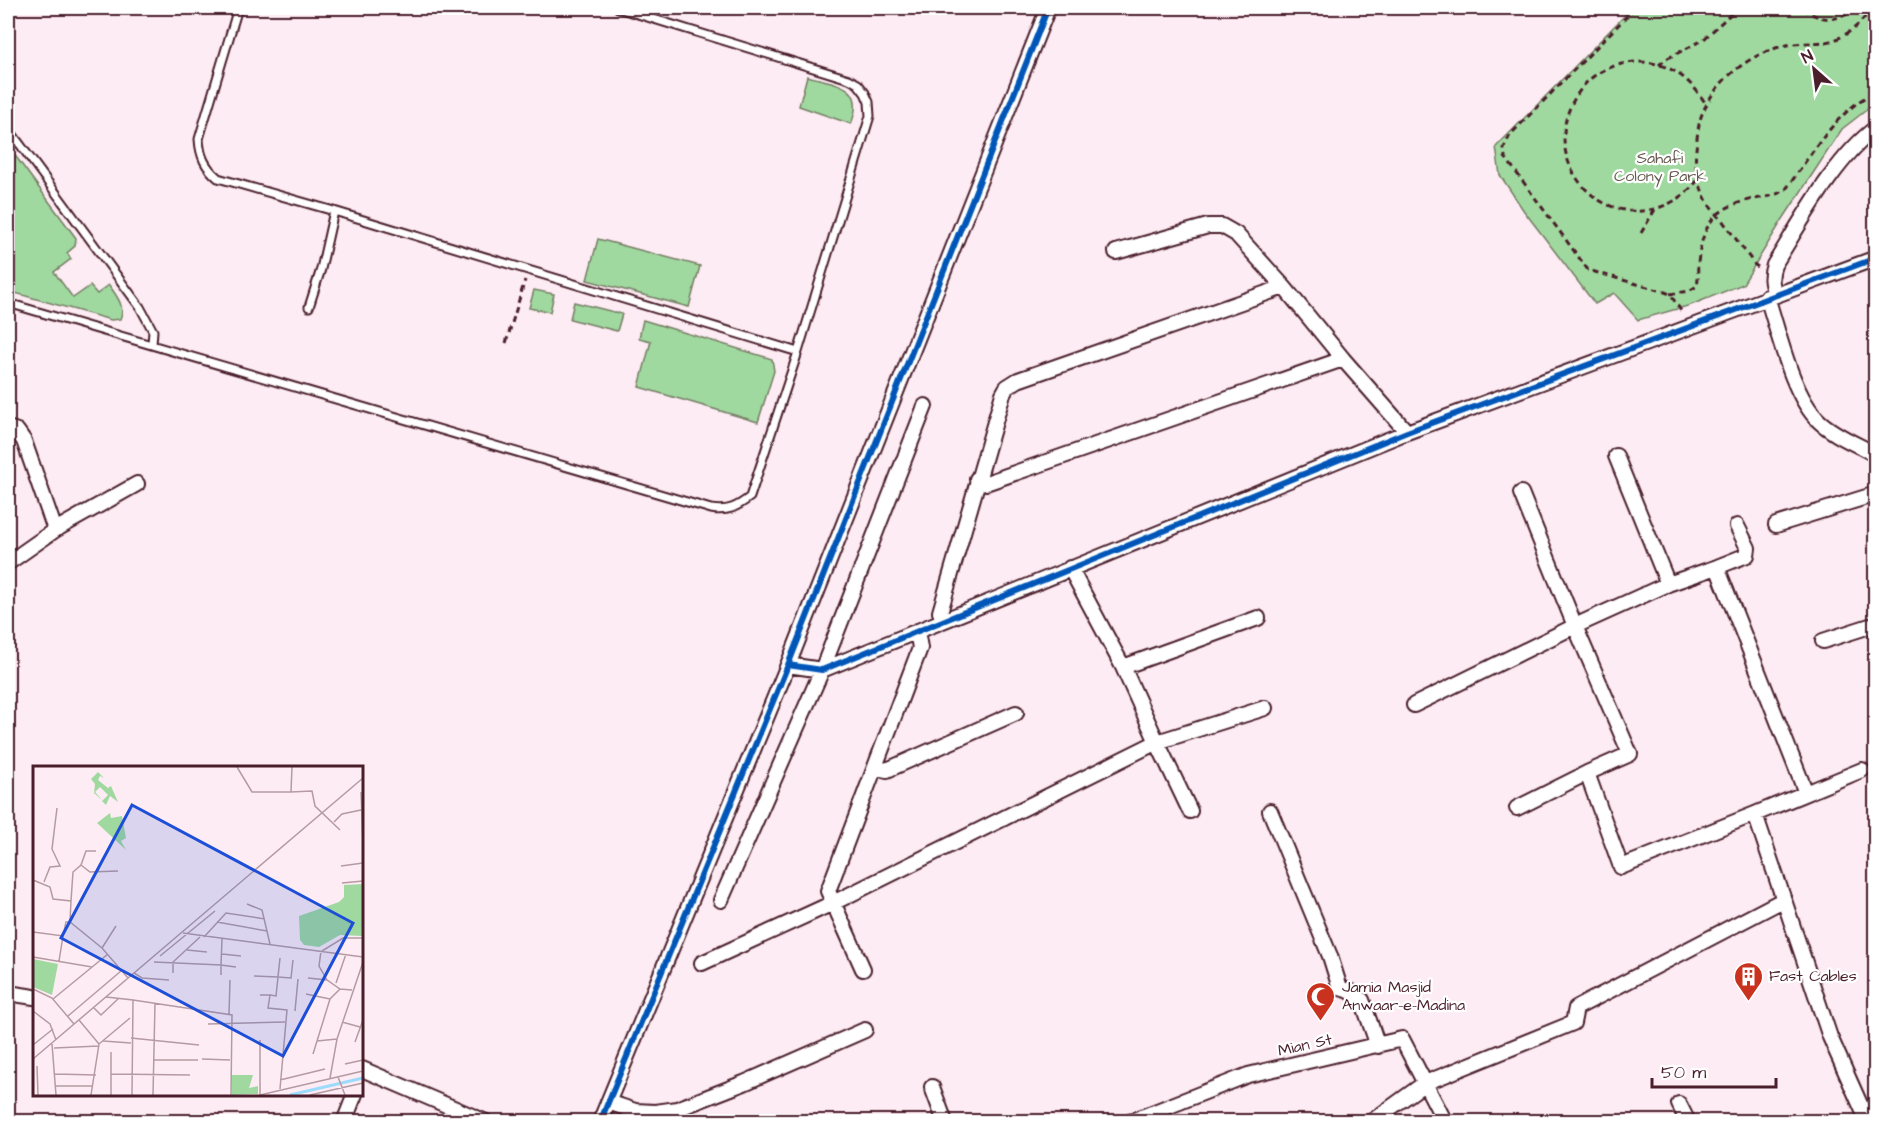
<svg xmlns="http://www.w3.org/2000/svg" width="1883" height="1129" font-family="'Architects Daughter',sans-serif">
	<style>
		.green { fill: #a0d99f; stroke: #757c65; stroke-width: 1.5 }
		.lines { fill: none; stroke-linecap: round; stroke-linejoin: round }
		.lane-casing { stroke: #4a1f2b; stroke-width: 11 }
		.street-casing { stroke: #4a1f2b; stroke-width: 18 }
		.path { stroke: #4a1f2b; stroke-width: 3; stroke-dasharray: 6 4.5; stroke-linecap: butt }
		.lane { stroke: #fff; stroke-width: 7 }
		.street { stroke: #fff; stroke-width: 14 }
		.cycleway-casing { stroke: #fff; stroke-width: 10 }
		.cycleway { stroke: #0057b8; stroke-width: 6 }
		.labels { text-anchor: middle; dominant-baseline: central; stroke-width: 4.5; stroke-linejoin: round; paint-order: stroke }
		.park-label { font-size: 16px; fill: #64574e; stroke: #fff }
		.poi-label { font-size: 16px; fill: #4a1f2b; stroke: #fff; text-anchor: start }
		.street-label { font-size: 16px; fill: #4a1f2b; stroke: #fff }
		.inset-river { fill: none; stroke: #9bdbfc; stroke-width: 3 }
		.inset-road { fill: none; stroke: #b59aa3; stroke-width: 1.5 }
		.view { fill: #1d4ed8; fill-opacity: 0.15; stroke: #1d4ed8; stroke-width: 3 }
		.inset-edge { fill: none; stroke: #4a1f2b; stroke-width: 3 }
	</style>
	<rect width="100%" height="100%" fill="#fdecf3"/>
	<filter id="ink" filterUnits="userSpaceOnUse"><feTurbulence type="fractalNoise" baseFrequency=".0167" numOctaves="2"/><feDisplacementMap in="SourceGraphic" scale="12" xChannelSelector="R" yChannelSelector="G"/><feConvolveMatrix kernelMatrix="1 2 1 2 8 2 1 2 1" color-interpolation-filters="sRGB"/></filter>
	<g filter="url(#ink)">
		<path class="green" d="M1632,8H1876L1875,104L1869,108L1842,129L1781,222L1743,284L1691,305L1638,320L1614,293L1595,304L1524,211L1500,175L1496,147Z
			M807,76C837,84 867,85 851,124L799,106Z
			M8,146L76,238L75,246L67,253L71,259L54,272L73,298L90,286L97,294L109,285C116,295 126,307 120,319L111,320L8,291Z
			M598,239L700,266L689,307L587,280Z
			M534,290L554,294L550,312L529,308Z
			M574,302L622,314L617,331L570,319Z
			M643,320L772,359L774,371L758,422L639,387L651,341L639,338Z"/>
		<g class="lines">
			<defs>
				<path id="lane" d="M238,8L199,139C200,156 205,167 218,178L334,211L798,352
					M8,128L140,307L153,331L152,344
					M8,303L711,509C728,512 737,507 750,497L798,352L870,116L869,102L865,93L858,84L849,79L618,8
					M309,307L321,269L334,211"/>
				<path id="street" d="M1116,252L1208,226H1222L1236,234L1284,287L1343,359L1407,432
					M1775,294C1771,283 1770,276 1774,265C1801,222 1835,158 1876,128
					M1767,297C1779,333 1792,395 1819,421C1835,436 1857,444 1876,455
					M8,428L17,431L24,441L55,530
					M977,479L986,483L1343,359
					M1521,493L1575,626L1668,584L1616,456
					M1776,525L1876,494
					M8,563L55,530L137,484
					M1717,567L1806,793
					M1070,568L1123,667L1157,742L1265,708
					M1668,584L1717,567L1747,555L1748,548L1737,526
					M943,620L940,612L1003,394L1007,387L1018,380L1284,287
					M1823,641L1876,624
					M788,665L822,670L1407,432L1876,258
					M1123,667L1258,618
					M1414,705L1575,626L1630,754L1587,773
					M876,768L887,770L1016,713
					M1517,808L1587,773L1621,867L1755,814L1830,1037L1868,1122
					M1270,811L1330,956L1340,988L1350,991L1362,1000L1378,1046
					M1755,814L1862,770
					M721,900L822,670L925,406
					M702,963L833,903L1157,742L1190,811
					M863,969L828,891L920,648L917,631
					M8,993L34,997
					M362,1069L486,1122
					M932,1087L945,1122
					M608,1102L635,1111L655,1112L677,1109L744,1083L865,1030
					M1679,1104L1688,1122
					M344,1122L355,1094
					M600,1122L788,665L1048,8
					M1129,1122L1248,1075L1402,1039L1445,1122
					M1371,1122L1425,1083L1573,1023L1576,1008L1783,900"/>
			</defs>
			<use href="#lane" class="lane-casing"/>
			<use href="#street" class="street-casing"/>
			<path class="path" d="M1635,8L1510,135L1504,148L1505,157L1588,270L1665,292L1670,294L1683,314
				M1803,8C1819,22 1840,22 1856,8
				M1659,65L1666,59L1703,40L1737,8
				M1698,180C1691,188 1684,196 1674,201C1603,241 1530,155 1581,89C1594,71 1616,63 1637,62C1669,61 1692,80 1707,106
				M1641,233L1656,208
				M1758,267L1755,265L1722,220C1704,205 1693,173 1696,150C1697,138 1698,124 1702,114C1717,77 1755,50 1793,44C1804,43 1815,43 1825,42C1844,40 1862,23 1872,8
				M1670,294L1689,291L1697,286C1699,278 1697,271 1698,263C1702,229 1711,210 1745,201C1759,197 1774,198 1786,189C1812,154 1835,112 1876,91
				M506,343L525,280"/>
			<use href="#lane" class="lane"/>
			<use href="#street" class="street"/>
			<defs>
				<path id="cycleway" d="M788,665L822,670L1407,432L1876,258
					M600,1122L788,665L1048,8"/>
			</defs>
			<use href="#cycleway" class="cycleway-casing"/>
			<use href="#cycleway" class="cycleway"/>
		</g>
	</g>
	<defs>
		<symbol id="building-pin" viewBox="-11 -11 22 30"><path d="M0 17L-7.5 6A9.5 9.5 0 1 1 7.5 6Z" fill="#c8321e" stroke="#fff"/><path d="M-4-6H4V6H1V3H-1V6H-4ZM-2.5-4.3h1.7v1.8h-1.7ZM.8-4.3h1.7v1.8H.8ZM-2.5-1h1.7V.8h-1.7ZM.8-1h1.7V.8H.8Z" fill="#fff"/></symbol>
		<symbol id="mosque-pin" viewBox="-11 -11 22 30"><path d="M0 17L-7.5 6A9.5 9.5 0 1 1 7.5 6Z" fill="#c8321e" stroke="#fff"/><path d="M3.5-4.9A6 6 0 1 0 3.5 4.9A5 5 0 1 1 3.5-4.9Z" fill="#fff"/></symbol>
	</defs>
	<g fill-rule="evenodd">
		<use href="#building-pin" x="1732" y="960" width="33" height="45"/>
		<use href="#mosque-pin" x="1304" y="980" width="33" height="45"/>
	</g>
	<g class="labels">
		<g class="park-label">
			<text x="1660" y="158">Sahafi<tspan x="1660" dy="18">Colony Park</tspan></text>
		</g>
		<g class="poi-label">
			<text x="1769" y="976">Fast Cables</text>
			<text x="1342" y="987">Jamia Masjid<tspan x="1342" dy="18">Anwaar-e-Madina</tspan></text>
		</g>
		<g class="street-label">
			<text transform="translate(1305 1045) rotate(-13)">Mian St</text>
		</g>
	</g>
	<g transform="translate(33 766)">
		<rect width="330" height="330" fill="#fdecf3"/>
		<path d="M65,6L71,12L67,10L65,14L75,22L78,20L85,36L77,30L73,39L69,35L75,29L67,21L62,26L69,34L61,27L62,18L58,13ZM77,47L78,52L89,50L93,72L88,75L93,84L64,57ZM330,118V170L307,169L286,181L271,179L267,174L266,150L306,136L311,131V119ZM0,193L25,198L19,229L0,221ZM198,309H220L216,322L225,320V328L199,329Z" fill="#a0d99f"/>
		<path class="inset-river" d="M257,329L330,312"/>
		<path class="inset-road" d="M204,1L219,26H258M259,1L258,26L279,25L282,40L307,64M328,26L330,77M301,56L309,48L328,44M48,99L57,106L85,105M308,100L330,97M0,114L17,121L20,133L38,135L37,155M11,116L17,101L27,100L19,83L24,42M309,117L330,115M38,135L40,106L48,99L53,85H63M214,138L229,144L237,178M184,156L234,165M0,166L30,170L33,156H37L69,182L95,212M150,167L330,191M171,171L193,147L232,153M189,173L188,199L203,201M69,182L83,160M154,184L174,186M288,185L286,200L294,214M289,185L310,172H330M189,188L208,190M127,190L182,145M0,191L59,201M247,192L245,211L258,212L260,194M26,195L30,170M121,196L188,199V209M101,207L109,212L136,214M140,207V196L167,171M221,210L245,211L243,230L237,229M275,212L294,214L307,223L319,224M303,217L313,188M0,223L19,232L41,258M273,228L297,233M227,229H237L235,242L254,244L247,323M73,231L100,234L99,329M20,233L75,188M100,234L199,249L198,329M61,242L68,249L86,232M0,245L17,258L23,274M262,245L265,213M196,248L197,214M35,250L88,205M46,254L66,278L58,329M309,256L327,261M175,258L252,256M98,272L166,279M70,275L98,277M284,275L304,273M322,276L330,254M19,278L23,329M66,278L97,252M0,279L20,263M21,282L66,280M280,288L297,233L307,223M0,293L330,12M169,293L197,294M120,294H165M312,298L330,294M4,300L5,329M22,308L63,309M78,308L157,309M305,311L312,329M297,312L304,273L330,196M247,314L292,303M23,320H60M78,329V286M120,329L122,237M227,329V274M227,329L330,305M277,329L330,317"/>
		<path class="view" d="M99,39L320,157L250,290L28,172Z"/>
		<rect width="330" height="330" class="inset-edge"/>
	</g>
	<rect width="1883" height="1129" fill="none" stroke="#fff" stroke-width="30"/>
	<rect x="15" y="15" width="1853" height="1099" fill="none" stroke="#4a1f2b" stroke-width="2" filter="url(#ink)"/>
	<g transform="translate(1814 69) rotate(332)" stroke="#ffffff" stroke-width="4.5" paint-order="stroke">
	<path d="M0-4.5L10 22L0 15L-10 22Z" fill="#4a1f2b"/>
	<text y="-9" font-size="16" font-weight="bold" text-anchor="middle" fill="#4a1f2b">N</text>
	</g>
	<path d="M1652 1078v9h124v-9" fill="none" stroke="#4a1f2b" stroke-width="3"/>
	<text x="1661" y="1078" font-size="18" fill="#4a1f2b" stroke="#ffffff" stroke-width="4.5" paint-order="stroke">50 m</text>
</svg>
